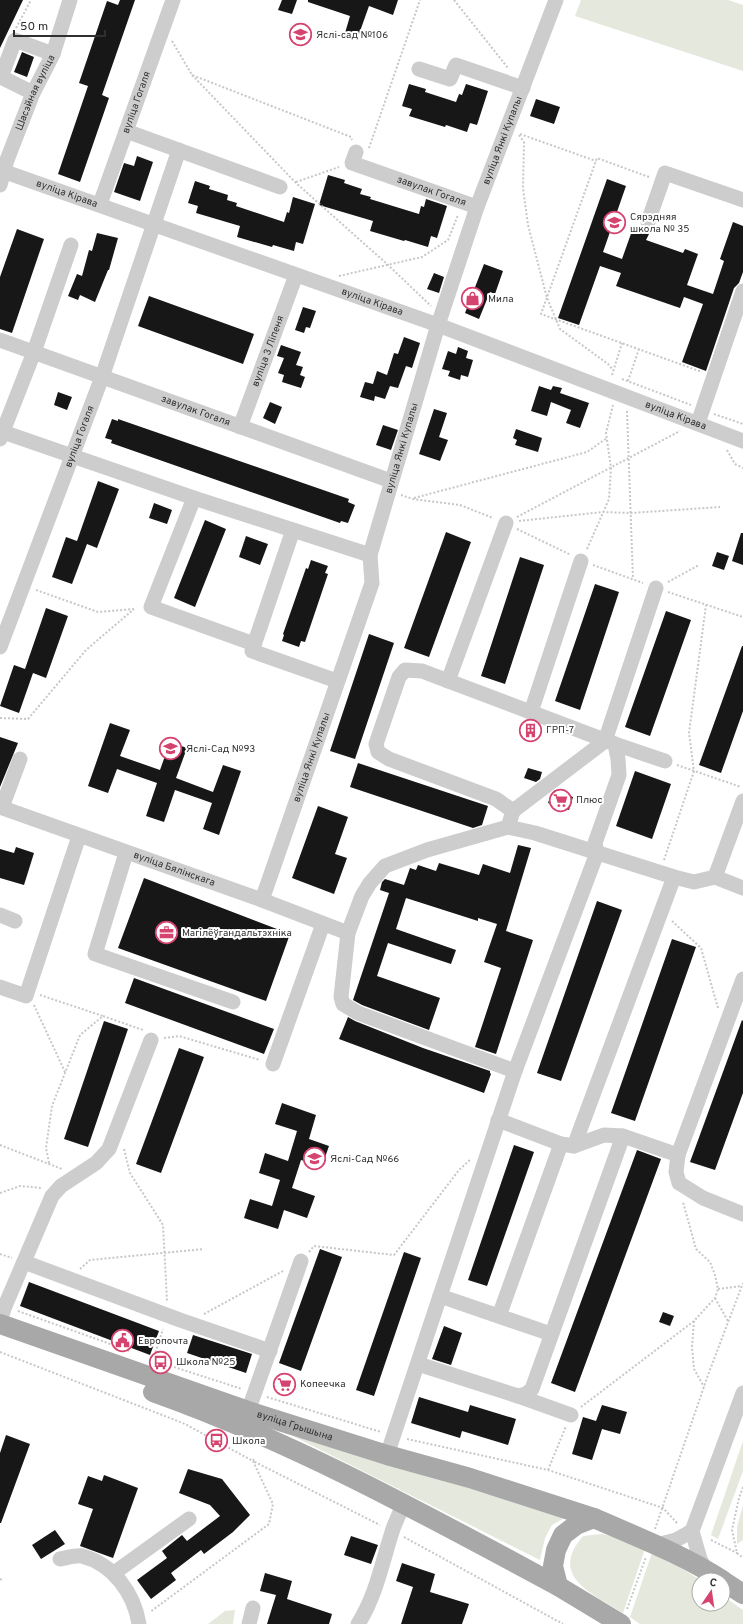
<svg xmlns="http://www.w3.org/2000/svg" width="743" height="1624" font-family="Overpass,sans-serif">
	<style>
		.green { fill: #e5e8dc }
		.building { fill: #171717 }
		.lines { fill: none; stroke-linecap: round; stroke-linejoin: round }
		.path { stroke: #c7c7c7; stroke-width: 2; stroke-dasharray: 2 2; stroke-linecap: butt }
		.minor { stroke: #cdcdcd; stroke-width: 15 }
		.major { stroke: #a8a8a8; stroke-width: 20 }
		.labels { text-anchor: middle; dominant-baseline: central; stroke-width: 4; stroke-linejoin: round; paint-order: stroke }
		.poi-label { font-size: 10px; fill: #303030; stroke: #fff; text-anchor: start }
		.street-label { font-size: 10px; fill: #303030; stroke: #fff }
	</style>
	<rect width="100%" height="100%" fill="#fff"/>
	<path class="green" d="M581,0H728L743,5V71L575,16Z
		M291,1435L566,1517L552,1525L545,1538L540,1560Z
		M743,1441V1471L718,1539L711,1535Z
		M743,1505V1540L737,1544V1527Z
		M602,1534L626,1539L646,1546L623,1613C592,1593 548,1577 583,1536Z
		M653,1550L700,1580L699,1604H723V1596L743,1610V1624H640L630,1617Z
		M235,1610L233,1624H208L225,1611Z"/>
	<path class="building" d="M0,0H23L0,48Z
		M120,0H135L102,95L109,98L80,182L58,174L88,86L79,83L107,1L118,5Z
		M282,0H297L292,14L278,10Z
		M308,0H398L393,15L369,6L358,37L345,33L350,16L308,2Z
		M22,52L34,57L27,77L14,72Z
		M409,84L426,89L425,92L456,102L459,94L462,95L466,84L488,91L477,125L470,123L467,132L446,125L445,127L409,116L412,109L402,106Z
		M536,99L560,107L554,124L530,116Z
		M137,156L153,162L140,201L114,192L124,163L134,166Z
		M328,175L345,180L344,183L362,189L360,194L371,197L370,199L419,214L421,206L424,207L426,199L447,206L437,238L431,236L428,247L405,240L404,241L370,231L373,221L319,205Z
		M607,179L626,186L603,252L622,259L633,228L649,234L646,240L683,253L685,249L698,254L687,285L713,294L724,261L720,259L733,222L743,226V272L739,283L734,288L706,371L682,362L703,304L684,297L680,308L616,286L621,273L600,266L579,325L558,318Z
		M195,181L210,186L209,189L228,195L227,200L237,203L236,206L284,222L287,212L289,213L293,197L315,204L303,244L296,242L294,251L273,245L272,247L237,237L240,226L196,213L198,206L188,203Z
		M17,229L44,239L12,333L0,329V277Z
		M97,233L118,238L109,270H108L95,302L80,295L78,300L68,296L77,274L82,276L89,250L92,251Z
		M484,264L503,271L495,294L490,292L479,319L465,313Z
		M434,273L444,277L439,293L427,289Z
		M149,296L254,334L243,364L138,326Z
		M303,307L316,311L310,328L306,327L304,333L295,330Z
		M404,337L420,343L412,368L406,366L398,388L390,386L385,399L375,396L374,401L360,397L365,382L373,384L377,371L387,375L394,353L398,354Z
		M281,345L301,352L296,365L303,367L300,375L305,377L301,388L282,382L284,375L278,373L284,358L277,356Z
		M458,347L468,351L466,358L473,360L468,377L461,375L460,380L448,376L450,371L442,369L448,351L456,354Z
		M539,386L551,390L553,386L562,388L560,393L589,403L580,428L566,423L571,410L551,402L547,416L531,411Z
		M58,392L72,397L67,410L54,405Z
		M270,402L282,407L275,424L263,418Z
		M434,409L447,413L439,437L448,440L440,461L419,454Z
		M112,419L118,421V419L349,499L348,502L355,505L348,523L341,521L340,523L111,443L112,440L105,438Z
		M383,425L398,430L391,450L376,445Z
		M516,429L542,438L538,452L515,445L517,440L513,438Z
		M98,481L119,489L97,548L87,544L72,584L52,577L66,537L77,541Z
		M154,503L172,510L167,524L149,518Z
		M205,520L226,529L195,607L174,598Z
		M446,532L471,542L429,657L404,648Z
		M741,533H743V565L732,561Z
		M246,536L268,544L260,565L239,557Z
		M717,552L729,556L724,570L712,566Z
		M520,557L544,565L505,684L481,676Z
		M311,560L328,566L325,573L328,574L305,642L301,641L299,647L282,641L284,635L283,634L306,568L308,569Z
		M595,584L619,592L580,710L555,701Z
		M46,608L68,616L46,678L33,673L19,713L0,706L14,665L25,669Z
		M666,611L691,620L650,736L625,727Z
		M369,634L394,643L355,759L330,751Z
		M742,646H743V711L721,773L699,765Z
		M110,723L130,730L120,756L160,770L170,742L187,748L176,778L213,792L223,765L241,771L219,835L203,829L212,803L175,790L164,822L146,816L157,783L117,769L108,793L88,786Z
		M528,723L538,727L534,737L524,733Z
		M0,737L18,743L0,787Z
		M358,763L488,806L482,825L473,828L350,787Z
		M528,768L542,772L540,779L536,782L524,778Z
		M635,771L671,784L652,839L616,826Z
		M555,790L573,797L569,810L548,803L552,793Z
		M318,806L348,817L335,854L347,858L334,894L292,878Z
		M518,845L531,848L506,931L533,940L496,1054L475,1047L501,968L484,962L497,924L478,918V921L406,898L396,929L456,950L451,964L388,943L377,976L440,998L429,1030L362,1005L353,1000L389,893L380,890L382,882L385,879L404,885L410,868L416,870L418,865L436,871L439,863L479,875L483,864L510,873Z
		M16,847L34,853L24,885L0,878V849L14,853Z
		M144,878L290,934L266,1001L118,948Z
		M597,901L622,910L561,1081L537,1073Z
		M672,939L696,947L635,1121L611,1113Z
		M134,978L274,1029L264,1054L125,1003Z
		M348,1017L355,1021L423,1048L490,1071V1073L491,1074L484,1093L339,1039Z
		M742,1020L743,1021V1093L715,1170L690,1162Z
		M104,1021L128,1029L88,1147L64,1139Z
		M179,1048L204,1057L161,1173L136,1164Z
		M282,1103L316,1115L309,1139L329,1146L322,1166L301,1160L292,1188L315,1196L307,1218L284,1210L278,1229L244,1218L250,1199L272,1206L280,1180L259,1173L265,1153L288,1161L297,1131L275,1124Z
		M514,1145L534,1152L487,1286L468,1280Z
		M637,1150L661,1159L575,1392L551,1383Z
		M320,1249L342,1257L301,1371L279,1363Z
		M404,1252L421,1258L374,1396L356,1390Z
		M29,1282L159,1331L150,1355L20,1306Z
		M663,1312L674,1316L670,1326L659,1322Z
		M444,1326L462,1333L451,1365L432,1359Z
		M193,1335L252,1354L246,1373L187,1353Z
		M419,1397L468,1412L470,1405L516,1419L508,1445L462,1431L460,1438L411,1423Z
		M602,1405L627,1412L620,1434L602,1429L592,1460L572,1454L583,1417L596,1421Z
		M6,1435L30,1444L1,1523H0V1453Z
		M188,1469L222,1479L250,1515L233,1532L204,1554L201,1550L171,1573L176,1580L151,1599L137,1580L167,1558L162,1551L182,1535L187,1541L220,1516L210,1505L179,1493Z
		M104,1475L138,1488L113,1558L80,1546L93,1509L78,1504L88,1476L102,1481Z
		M55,1530L65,1544L41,1559L32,1545Z
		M351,1536L378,1545L371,1564L344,1555Z
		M402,1563L435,1574L430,1592L469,1604L462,1624H401L413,1587L396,1581Z
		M265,1573L292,1581L287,1599L332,1614L329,1624H267L276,1595L260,1591Z"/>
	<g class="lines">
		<path class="path" d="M454,0L508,68
			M16,28L31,0
			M172,41L192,75L351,137L352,140
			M192,75L296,183L387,264L431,306
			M520,134L596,161
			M519,135L524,142L523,188L528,225L547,298L560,329L608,364L613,370
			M369,148L420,0
			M649,177L597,158L541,314L702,372
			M296,182L339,167
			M339,276L422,257L448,240L458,215
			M612,375L622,343
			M622,379L691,405
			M628,381L639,349
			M627,411L633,579
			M714,414L743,424
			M727,450L735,464L743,468
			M401,495L413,499L460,505L493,518
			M414,498L587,452L607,438
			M517,517L680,431
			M519,521L603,512L631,513L720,507
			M517,529L571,555
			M587,549L609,499L611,468L606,433L613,405
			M593,565L643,583
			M668,582L699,565
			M36,590L98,612L134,609
			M668,592L743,617
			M0,718L28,719L86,650L134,609
			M677,765L741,787
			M664,860L694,771L689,733L706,605
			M672,921L701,948L718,1008
			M40,995L103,1016
			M34,1005L65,1072
			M164,1038L179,1036L260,1060
			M0,1145L62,1169
			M124,1149L130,1173L163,1225L167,1301
			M49,1163L46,1148L52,1106L80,1035L103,1016L143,1030
			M0,1193L20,1186L42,1188
			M309,1252L314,1246L394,1255L459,1170L471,1159
			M0,1254L12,1258
			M80,1269L90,1260L204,1249
			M718,1289L742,1286
			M715,1298L728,1321
			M18,1311L130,1351
			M204,1314L283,1271
			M694,1321L692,1347L694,1369L704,1387
			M0,1352L170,1418L185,1424L253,1461L273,1504L269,1524L150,1612
			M153,1360L163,1329
			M174,1367L242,1389
			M267,1397L381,1432
			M581,1407L694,1321L715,1298L718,1289L715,1275L710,1262L696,1249L683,1202
			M407,1439L548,1470L663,1508L678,1524
			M254,1459L253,1461L380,1525
			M548,1470L566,1426
			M743,1487L739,1498L732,1530L737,1553L743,1558
			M655,1529L708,1375L743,1283
			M404,1537L563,1624
			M711,1540L737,1553
			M0,1579L2,1580
			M627,1609L646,1557"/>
		<g class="minor">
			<path d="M419,69L450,79L456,65L523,88"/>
			<path d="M33,93L1,77L15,40L53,54"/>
			<path d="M126,131L280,187"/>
			<path id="s1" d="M356,152L352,163L477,207"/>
			<path id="s2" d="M0,170L438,325L743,441"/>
			<path id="s3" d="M0,185L7,160L33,93L53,54L70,0"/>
			<path id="s4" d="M100,204L173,0"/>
			<path d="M648,222L665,173L743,200"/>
			<path id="s5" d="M0,340L391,481"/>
			<path d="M698,423L743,291"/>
			<path id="s6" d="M240,427L296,275"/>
			<path d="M3,432L194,498L370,555"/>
			<path d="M0,439L34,352L71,245"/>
			<path d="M194,498L151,607L254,644"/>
			<path d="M293,530L252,651L337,681"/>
			<path id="s7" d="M0,647L102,377L179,150"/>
			<path d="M448,681L506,523"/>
			<path d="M531,712L581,561"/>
			<path d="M615,744L665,761"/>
			<path id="s8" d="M0,807L262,900L348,933"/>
			<path d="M2,807L20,759"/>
			<path d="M513,811L605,741L656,588"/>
			<path d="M126,853L95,954L233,1002"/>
			<path d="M715,877L743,801"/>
			<path id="s9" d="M262,900L372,583L370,555L438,325L477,207L556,0"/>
			<path d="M0,915L15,921"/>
			<path d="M743,979L678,1155L676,1172L679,1183L703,1198L743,1214"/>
			<path d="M0,987L26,996L79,836"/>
			<path d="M273,1064L323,924"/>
			<path d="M515,1071L358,1013L343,1004L341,997L348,933L362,896L370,883L385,866L427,850L508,827L535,833L674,877L694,882L715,877L743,888"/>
			<path d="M498,1120L561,1144L574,1146L604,1135L623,1136L678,1155"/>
			<path d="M574,1146L674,877"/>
			<path d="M24,1262L180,1320L270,1351"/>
			<path d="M440,1296L551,1334"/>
			<path d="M499,1316L561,1144"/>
			<path d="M0,1321L5,1306L52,1196L61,1186L96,1163L109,1149L151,1040"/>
			<path d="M418,1364L518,1396L526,1394L532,1389L623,1136"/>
			<path d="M518,1396L571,1415"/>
			<path d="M245,1420L301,1261"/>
			<path d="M387,1455L515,1071L597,853L595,843L619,775L618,759L615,744L422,671L405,670L399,677L376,744L378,752L389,759L496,799L513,811L508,827"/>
			<path d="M692,1531L700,1559L706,1570"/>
			<path d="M656,1545L676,1540L692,1531L743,1393"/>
			<path d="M60,1559C66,1558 76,1555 82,1556C113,1564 134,1593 139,1624"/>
			<path d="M114,1573L189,1519"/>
			<path d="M249,1624L253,1608"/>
			<path d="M358,1624C376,1596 382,1563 392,1532C395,1522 400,1513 404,1503"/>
		</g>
		<g class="major">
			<path id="s10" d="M0,1324L248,1411L387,1455L470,1478L594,1518"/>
			<path d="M153,1392C294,1442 426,1515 558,1586"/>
			<path d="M723,1581L743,1594"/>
			<path d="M621,1624L558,1586L553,1566L556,1550L563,1535L576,1525L594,1518C637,1537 682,1554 722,1580"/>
		</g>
	</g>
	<defs>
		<symbol id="school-ring" viewBox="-11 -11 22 22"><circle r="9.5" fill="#fff" stroke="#d5436f" stroke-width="1.5"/><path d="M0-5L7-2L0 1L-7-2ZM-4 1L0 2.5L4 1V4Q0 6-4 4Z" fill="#d5436f"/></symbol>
		<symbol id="shop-ring" viewBox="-11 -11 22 22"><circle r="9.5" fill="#fff" stroke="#d5436f" stroke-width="1.5"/><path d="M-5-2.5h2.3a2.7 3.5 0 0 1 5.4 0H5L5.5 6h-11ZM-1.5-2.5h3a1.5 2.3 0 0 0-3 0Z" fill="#d5436f"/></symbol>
		<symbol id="building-ring" viewBox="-11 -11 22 22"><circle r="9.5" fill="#fff" stroke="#d5436f" stroke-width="1.5"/><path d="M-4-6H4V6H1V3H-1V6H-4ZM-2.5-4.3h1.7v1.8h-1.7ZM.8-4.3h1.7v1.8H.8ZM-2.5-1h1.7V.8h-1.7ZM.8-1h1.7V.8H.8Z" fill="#d5436f"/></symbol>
		<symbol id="supermarket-ring" viewBox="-11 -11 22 22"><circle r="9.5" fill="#fff" stroke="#d5436f" stroke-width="1.5"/><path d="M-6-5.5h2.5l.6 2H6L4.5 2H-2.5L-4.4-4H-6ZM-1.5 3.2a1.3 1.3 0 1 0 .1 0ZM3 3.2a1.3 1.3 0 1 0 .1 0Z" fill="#d5436f"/></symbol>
		<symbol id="office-ring" viewBox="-11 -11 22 22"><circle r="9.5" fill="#fff" stroke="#d5436f" stroke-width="1.5"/><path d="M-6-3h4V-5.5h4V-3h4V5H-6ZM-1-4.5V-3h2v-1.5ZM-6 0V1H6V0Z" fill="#d5436f"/></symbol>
		<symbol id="civic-ring" viewBox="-11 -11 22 22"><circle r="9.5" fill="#fff" stroke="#d5436f" stroke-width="1.5"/><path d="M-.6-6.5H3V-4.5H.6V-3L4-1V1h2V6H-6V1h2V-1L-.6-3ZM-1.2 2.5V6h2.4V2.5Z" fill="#d5436f"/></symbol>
		<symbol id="bus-ring" viewBox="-11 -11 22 22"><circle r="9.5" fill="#fff" stroke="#d5436f" stroke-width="1.5"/><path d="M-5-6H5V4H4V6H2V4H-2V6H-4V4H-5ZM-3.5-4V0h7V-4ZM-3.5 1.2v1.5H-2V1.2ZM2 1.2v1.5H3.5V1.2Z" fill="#d5436f"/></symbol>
	</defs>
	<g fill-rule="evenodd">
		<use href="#school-ring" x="288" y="22" width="25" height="25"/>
		<use href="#school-ring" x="602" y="210" width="25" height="25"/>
		<use href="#shop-ring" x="460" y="286" width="25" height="25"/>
		<use href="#building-ring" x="518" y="718" width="25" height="25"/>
		<use href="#school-ring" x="158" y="736" width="25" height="25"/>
		<use href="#supermarket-ring" x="548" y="788" width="25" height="25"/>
		<use href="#office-ring" x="154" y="920" width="25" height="25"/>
		<use href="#school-ring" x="302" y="1146" width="25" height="25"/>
		<use href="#civic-ring" x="110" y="1328" width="25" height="25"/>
		<use href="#bus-ring" x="148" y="1350" width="25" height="25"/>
		<use href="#supermarket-ring" x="272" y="1372" width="25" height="25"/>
		<use href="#bus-ring" x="204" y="1428" width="25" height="25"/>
	</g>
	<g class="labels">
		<g class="poi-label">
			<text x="316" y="35">Яслі-сад №106</text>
			<text x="630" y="217">Сярэдняя<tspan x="630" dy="12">школа № 35</tspan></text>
			<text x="488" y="299">Мила</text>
			<text x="546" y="730">ГРП-7</text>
			<text x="186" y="749">Яслі-Сад №93</text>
			<text x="576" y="800">Плюс</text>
			<text x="182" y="933">Магілёўгандальтэхніка</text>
			<text x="330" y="1159">Яслі-Сад №66</text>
			<text x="138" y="1341">Европочта</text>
			<text x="176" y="1362">Школа №25</text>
			<text x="300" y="1384">Копеечка</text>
			<text x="232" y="1441">Школа</text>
		</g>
		<g class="street-label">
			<text stroke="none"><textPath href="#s3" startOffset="99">Шасэйная вуліца</textPath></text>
			<text stroke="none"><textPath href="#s4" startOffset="108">вуліца Гогаля</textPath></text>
			<text stroke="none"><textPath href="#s9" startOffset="799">вуліца Янкі Купалы</textPath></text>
			<text stroke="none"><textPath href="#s1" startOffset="96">завулак Гогаля</textPath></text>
			<text stroke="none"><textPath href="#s2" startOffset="71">вуліца Кірава</textPath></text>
			<text stroke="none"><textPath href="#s2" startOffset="395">вуліца Кірава</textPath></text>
			<text stroke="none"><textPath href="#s6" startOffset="81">вуліца 3 Ліпеня</textPath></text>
			<text stroke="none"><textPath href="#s5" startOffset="208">завулак Гогаля</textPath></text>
			<text stroke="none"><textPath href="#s2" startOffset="719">вуліца Кірава</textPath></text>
			<text stroke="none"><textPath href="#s7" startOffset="225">вуліца Гогаля</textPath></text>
			<text stroke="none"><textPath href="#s9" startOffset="475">вуліца Янкі Купалы</textPath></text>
			<text stroke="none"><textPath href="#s9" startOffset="151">вуліца Янкі Купалы</textPath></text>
			<text stroke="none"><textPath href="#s8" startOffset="185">вуліца Бялінскага</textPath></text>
			<text stroke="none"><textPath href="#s10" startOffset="312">вуліца Грышына</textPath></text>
		</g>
	</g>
	<g transform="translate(711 1592) rotate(13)"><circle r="19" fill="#ffffff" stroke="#acacac"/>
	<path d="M0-3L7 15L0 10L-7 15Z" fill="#d5436f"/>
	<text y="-6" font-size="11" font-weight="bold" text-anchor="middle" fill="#303030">С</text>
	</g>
	<path d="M14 30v6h91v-6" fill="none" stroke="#303030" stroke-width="2"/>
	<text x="20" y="30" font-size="12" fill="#303030" stroke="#ffffff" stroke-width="3" paint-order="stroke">50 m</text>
</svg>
